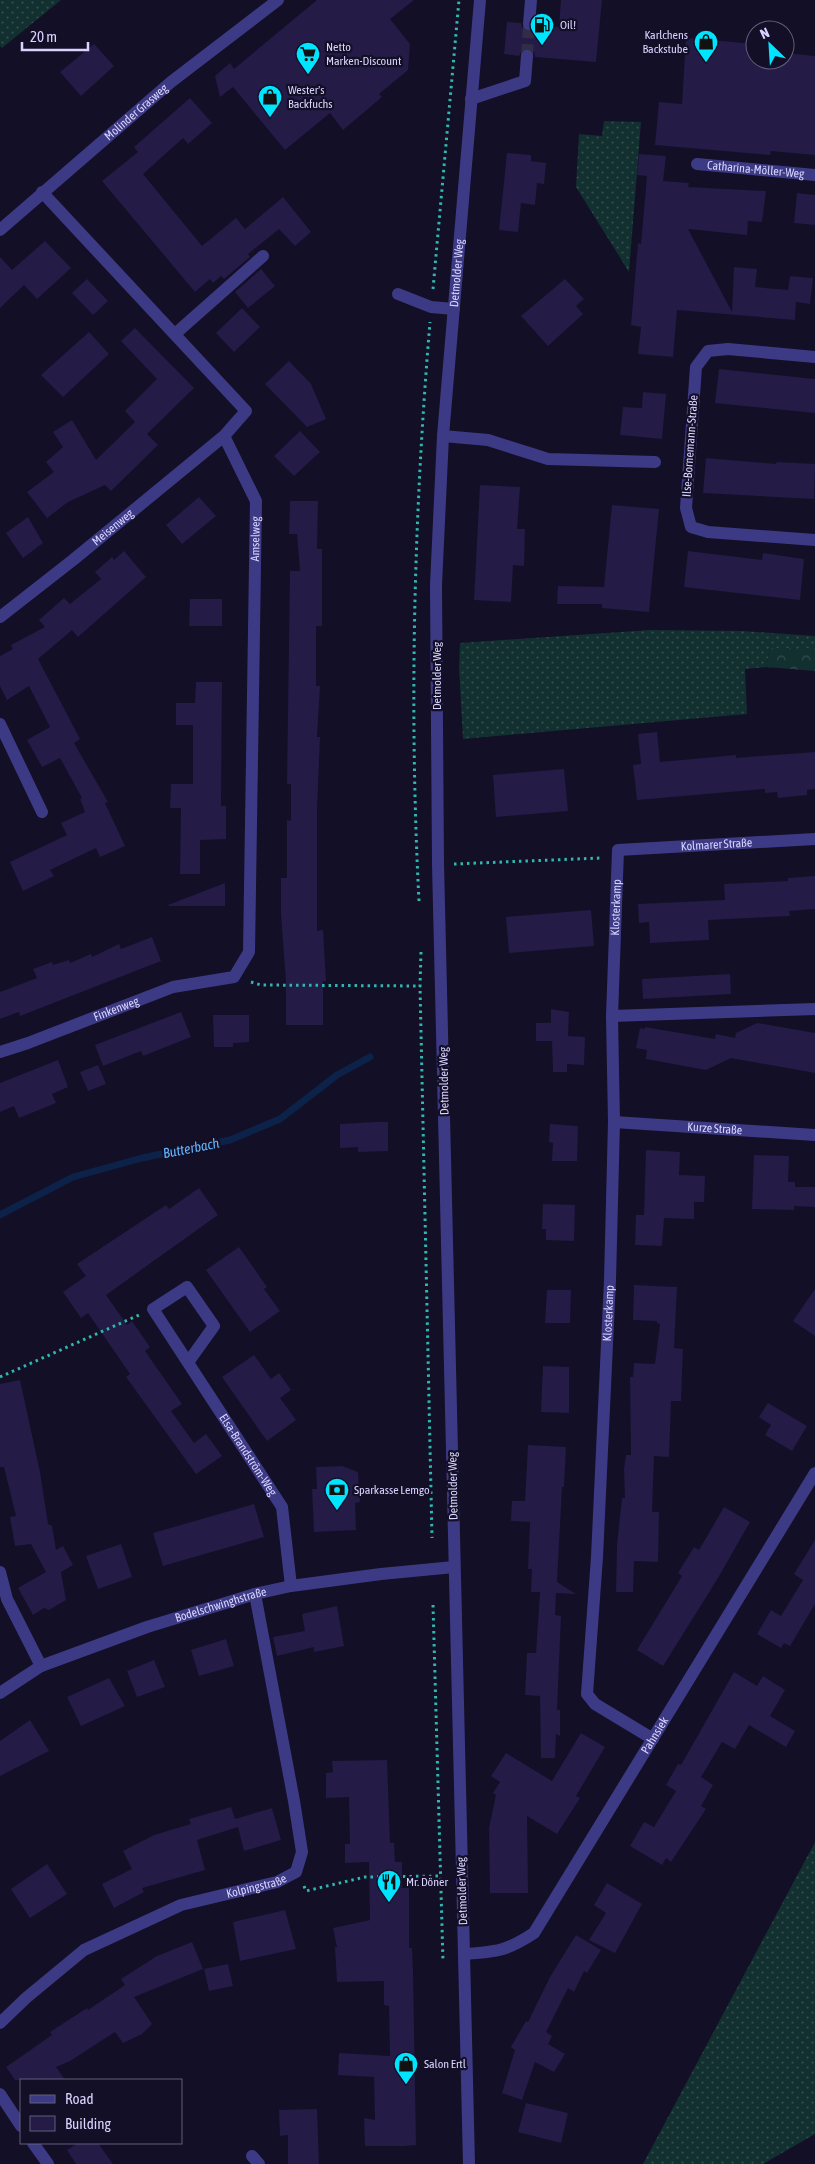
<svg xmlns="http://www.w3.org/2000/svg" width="815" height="2164" font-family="'Asap Condensed',sans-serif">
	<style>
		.grass { fill: url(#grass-dots) }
		.forest { fill: url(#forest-crowns) }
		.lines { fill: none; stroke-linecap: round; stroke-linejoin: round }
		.stream { stroke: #0c2248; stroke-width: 7 }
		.building { fill: #241b47 }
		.minor-tunnel { stroke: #312d47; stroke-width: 12; stroke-dasharray: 12 6; stroke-linecap: butt }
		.path { stroke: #2fb8b0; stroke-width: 3; stroke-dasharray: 2.5 4; stroke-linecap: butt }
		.minor { stroke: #3d3a85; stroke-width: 12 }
		.labels { text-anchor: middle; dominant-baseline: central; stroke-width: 4.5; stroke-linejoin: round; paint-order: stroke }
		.poi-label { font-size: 12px; fill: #d9d4ff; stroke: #130f26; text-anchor: start }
		.street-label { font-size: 12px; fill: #d9d4ff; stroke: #130f26 }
		.water-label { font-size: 14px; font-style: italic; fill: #62b6ff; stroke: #130f26 }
	</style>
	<defs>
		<pattern id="grass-dots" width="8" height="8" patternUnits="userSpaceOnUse" patternTransform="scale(1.25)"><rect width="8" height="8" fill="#12302f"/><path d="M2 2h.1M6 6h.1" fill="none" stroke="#344d4e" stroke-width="1.8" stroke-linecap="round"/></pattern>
		<pattern id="forest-crowns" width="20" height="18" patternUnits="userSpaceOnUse" patternTransform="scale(1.25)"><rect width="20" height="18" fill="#12302f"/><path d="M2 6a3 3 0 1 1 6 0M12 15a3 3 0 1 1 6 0" fill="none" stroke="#344d4e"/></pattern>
	</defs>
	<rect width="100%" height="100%" fill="#130f26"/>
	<path class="grass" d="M0,0H61L2,48L0,46Z
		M604,121L641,122L629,272L576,187L579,134L602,136Z
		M650,630L743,631L815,636V648H770L766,667L745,669L747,714L463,739L459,668L460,643Z
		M815,1842V2134L763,2164H643Z"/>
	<path class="forest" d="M770,648H815V671L766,667Z"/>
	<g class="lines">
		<path class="stream" d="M0,1215L73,1177L142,1158L230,1140L280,1119L337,1075L370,1057"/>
	</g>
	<path class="building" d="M317,0H414L390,19L410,44L408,70L379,94L382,97L343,130L330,113L285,150L233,87L220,97L215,76L230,63L234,69Z
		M561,0H602L596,62L535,57L534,52L528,48L523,49L519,56L504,54L507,22L521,23L522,28L528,32L533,31L537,25L559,27Z
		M686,38L755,44V60H785V53L815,56V155L771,151L770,155L655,145L659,102L682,104Z
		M94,44L114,66L81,96L60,72Z
		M190,98L212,123L188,144L183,138L143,174L202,246L236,218L245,229L283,197L311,232L295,246L279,229L248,254L250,257L224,279L221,276L213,283L210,279L195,292L102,181L138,152L134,147Z
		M507,153L531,155V161L546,163L544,184L537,183L535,205L521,203L518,232L499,230Z
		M639,154L666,156L663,181L689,183L688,187L766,191L762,222L748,221L747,235L688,229L732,312L734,267L757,269L755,287L788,290L790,276L813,278L810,304L796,302L795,320L677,310L673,357L638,354L641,327L631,325L638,243L641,244L647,176L637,175Z
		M797,193L815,195V225L794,223Z
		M45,241L71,268L37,299L24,285L0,308V257L12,270Z
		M261,269L275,286L248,308L235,292Z
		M87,279L108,301L93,315L72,293Z
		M565,279L584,299L576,306L583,314L548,346L521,316Z
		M242,308L260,327L234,352L216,333Z
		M135,328L194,388L147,434L158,445L111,491L105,485L68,502L47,518L27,492L54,472L46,462L63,447L53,432L72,420L96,460L135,422L125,411L157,379L121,341Z
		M89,332L109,354L63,397L41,375Z
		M289,361L311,384L326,419L307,427L265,384Z
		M719,369L815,379V413L715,403Z
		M643,392L666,394L662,439L620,435L623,407L642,408Z
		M300,431L320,452L294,476L274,456Z
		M706,458L776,464L777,462L815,464L814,499L703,493Z
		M480,485L520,487L517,529H525L524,566L513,565L511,602L474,600Z
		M199,497L216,516L182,544L166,525Z
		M290,501H318L317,549H322V626H316V686H320L317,737H320L317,810V931L323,930L326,981H323V1025H286V983L281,914V878H287V820L291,821V784H287L290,571H300L297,534H289Z
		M612,505L659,509L649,612L602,608V604H557L558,586L604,587Z
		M28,517L43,543L23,558L6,533Z
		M124,551L146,577L78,637L72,630L38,659L80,739L74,743L108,802L105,803L125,846L100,857L96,848L50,870L54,876L23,891L10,862L67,835L61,823L85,812L80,799L82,798L60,758L42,767L27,740L50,727L29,686L7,700L0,686V656L13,649L11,645L45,627L39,620L64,598L70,604L101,579L95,572L112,557L114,560Z
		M688,551L762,560L763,553L804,559L800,600L684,587Z
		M190,599H222V626H189Z
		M196,682H222L221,806H226V839L200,840V874H180L181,808H170L171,784H193V725H176V703H195Z
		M657,732L660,762L736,755V758L815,752V789L807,790V795L778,798L777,792L765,793V789L637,800L633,765L641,764L638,734Z
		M564,769L568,811L496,817L493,775Z
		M815,876V909L789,911L790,916L708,920L709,940L650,943L649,922L639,923L638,904L725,900L724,884L788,881V878Z
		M225,883V906H169L168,905Z
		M591,910L594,946L509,953L506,917Z
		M152,937L161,961L20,1016L19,1012L0,1019V992L37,978L33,969L52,962L53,965L69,960L70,963L91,954L92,957L119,944L121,949Z
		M730,974L731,994L643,999L642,979Z
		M551,1009L569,1012L568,1036L585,1037L584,1065L567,1064V1072H553L552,1041H536V1023H551Z
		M181,1012L191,1037L143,1056L141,1051L103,1066L95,1045Z
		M213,1015H249V1042L233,1043V1047H214Z
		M757,1023L815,1033V1073L731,1058L706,1070L646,1059L647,1050L636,1048L640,1028L645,1029V1027L715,1039L716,1034L735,1038L736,1033Z
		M58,1060L68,1087L52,1094L56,1103L19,1118L14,1106L0,1112V1083Z
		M98,1065L106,1084L88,1091L80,1072Z
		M375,1122H388V1151L358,1152V1147L340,1148V1124Z
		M550,1124L578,1126L577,1161H552L553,1143L549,1142Z
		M646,1150L680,1152L679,1175L705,1176L704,1202H694V1219L664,1218L662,1246L635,1245L636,1215H644Z
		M754,1155L789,1156L788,1182H795V1187H815V1207L794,1206V1210L752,1209Z
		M199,1188L218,1215L106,1295L127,1325L132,1321L150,1347L145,1351L182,1404L171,1411L194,1443L206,1434L222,1456L196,1474L126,1377L130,1374L88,1313L81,1318L63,1292L86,1276L77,1264L166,1205L169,1209Z
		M543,1204L575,1205L574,1241L546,1240V1229H542Z
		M239,1247L267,1287L264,1289L280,1311L250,1332L206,1270Z
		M634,1285L677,1287L674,1348L683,1349L681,1401H671L669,1457L654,1456L652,1512H659L658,1562L634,1561L633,1592H616L617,1545L622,1498H625L624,1469L626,1455H631L630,1377H633L634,1363L655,1364L660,1324L657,1323V1321L633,1320Z
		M815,1289V1336L793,1321Z
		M547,1290H571L570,1323H545Z
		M254,1355L271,1379L279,1373L291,1390L280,1398L296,1420L267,1441L222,1377Z
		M543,1366L569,1367V1413L541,1412Z
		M20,1380L40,1472L48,1524L52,1526L56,1550L63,1546L73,1565L61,1572L66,1600L49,1610L44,1608L33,1615L18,1588L46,1572L31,1544L15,1546L10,1517L16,1516L4,1467H0V1384Z
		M768,1403L807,1426L792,1451L765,1435L771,1425L759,1417Z
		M528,1445L566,1447L564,1487H562L557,1582L576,1594L556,1593L555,1615L561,1616L557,1710H560V1736L556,1734L555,1758H541L540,1696L525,1695L527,1653H536L540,1592H531L532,1569H528L530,1522L511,1521L512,1501H525Z
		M342,1466L358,1472L360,1502L355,1503L356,1530L314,1532L312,1489H317L316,1467Z
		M254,1504L264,1537L163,1566L153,1533Z
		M724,1507L750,1522L718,1578L663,1666L637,1650L682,1576L678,1573L694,1547L699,1550Z
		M815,1540V1604L790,1646L784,1643L781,1648L757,1634L771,1610L781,1616L803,1580L794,1574Z
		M121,1544L132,1577L98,1589L86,1556Z
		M337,1606L344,1646L314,1652V1647L277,1656L273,1637L305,1631L302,1614Z
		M226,1639L234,1666L199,1676L191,1650Z
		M154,1660L165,1687L137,1697L127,1671Z
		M734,1672L757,1686L763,1676L785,1690L770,1716L795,1731L786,1747L749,1725L735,1749L722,1742L701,1777L713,1785L701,1806L706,1809L671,1862L666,1858L662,1865L630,1846L644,1822L654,1827L676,1791L666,1785L678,1764L681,1765Z
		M109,1678L125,1706L81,1726L67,1697Z
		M30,1720L49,1751L0,1776V1741Z
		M581,1733L605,1747L576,1796L580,1798L557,1834L527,1816L528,1893H490L489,1828L496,1795L493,1793L500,1782L491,1776L506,1753L552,1781Z
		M387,1760L390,1843H394L395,1862H402V1888H409V1948H412L413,1971L416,2145L404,2146H365L364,2118L375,2120L374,2077L338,2075L339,2053L390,2056L389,2006L384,2005V1981L337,1982L335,1947H337L333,1928L370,1920L369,1862L345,1863V1844H350L349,1797L326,1798V1773L333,1772L332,1761Z
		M231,1807L235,1819L272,1808L281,1840L244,1851L238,1827L197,1840L205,1870L142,1888L144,1892L114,1908L102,1884L132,1869L123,1851L154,1835L191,1824L189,1819Z
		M47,1864L67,1894L30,1918L11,1889Z
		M607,1883L642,1904L615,1953L589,1940L606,1913L594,1905Z
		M285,1910L296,1949L240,1961L233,1922Z
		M576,1935L601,1950L587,1973L584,1971L574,1992L568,1988L546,2032L552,2036L548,2044L565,2054L554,2072L535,2062L522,2100L502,2093L515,2050L511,2047L526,2021L528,2022L550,1977Z
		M192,1942L203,1969L134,1997L152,2024L142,2034L123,2043L115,2032L70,2061L56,2067L65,2080H15L6,2067L52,2035L50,2032L87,2008L88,2010L125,1985L121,1979L157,1956Z
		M228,1964L233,1986L209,1991L204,1969Z
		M526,2103L568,2113L561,2143L518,2132Z
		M317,2109L319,2164H288V2135L280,2136L279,2110Z
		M78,2143H98L113,2164H76L67,2150Z"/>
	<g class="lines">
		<path class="minor-tunnel" d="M527,56L529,24"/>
		<path class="path" d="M433,289L459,0
			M454,864L600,858
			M419,901C409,708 414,514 430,322
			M421,952L420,986L432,1538
			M251,982L261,985L421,986
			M0,1377L139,1315
			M433,1605L443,1962
			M304,1886L306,1891L365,1877L441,1876"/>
		<g class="minor">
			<path d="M529,24L531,0"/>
			<path d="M471,99L525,81L527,56"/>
			<path id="s1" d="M697,164L815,175"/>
			<path id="s2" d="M0,230L171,82L278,0"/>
			<path d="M398,294L431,307L454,309"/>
			<path d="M175,334L263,256"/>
			<path d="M815,357L728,349L708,351L696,367L686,508L691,527L708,532L815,540"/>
			<path d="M443,436L488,440L548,459L655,462"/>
			<path id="s3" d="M0,617L73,560L224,436L246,411L42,192"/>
			<path d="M0,724L42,812"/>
			<path d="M612,1016L815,1009"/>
			<path id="s4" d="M0,1052L28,1043L173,987L234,977L249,952L256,501L224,436"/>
			<path id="s5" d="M614,1122L815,1135"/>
			<path id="s6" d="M189,1361L214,1326L187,1287L153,1309L282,1507L291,1586"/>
			<path d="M0,1572L7,1599L41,1666"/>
			<path id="s7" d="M0,1693L41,1666L147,1627L255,1594L291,1586L381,1574L454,1567"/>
			<path id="s8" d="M653,1739L595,1704L587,1694L597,1557L610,1280L614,1122L612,1016L618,850L815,839"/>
			<path id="s9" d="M464,1954C496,1952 507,1951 534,1933L815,1473"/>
			<path id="s10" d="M0,2023L26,1998L84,1950L181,1905L277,1882L296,1872L302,1852L294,1801L255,1594"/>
			<path d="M0,2094L21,2126"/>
			<path d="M33,2143L48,2164"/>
			<path d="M252,2156L259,2164"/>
			<path id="s11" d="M469,2164L438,864L436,585L443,436L480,0"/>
		</g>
	</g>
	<defs>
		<symbol id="fuel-pin" viewBox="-11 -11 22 30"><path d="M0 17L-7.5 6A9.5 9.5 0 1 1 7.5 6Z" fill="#00e5ff" stroke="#130f26"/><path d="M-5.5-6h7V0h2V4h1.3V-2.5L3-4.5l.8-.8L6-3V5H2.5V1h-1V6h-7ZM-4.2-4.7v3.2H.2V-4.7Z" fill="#111"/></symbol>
		<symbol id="shop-pin" viewBox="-11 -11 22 30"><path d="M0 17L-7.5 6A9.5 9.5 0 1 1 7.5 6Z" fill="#00e5ff" stroke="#130f26"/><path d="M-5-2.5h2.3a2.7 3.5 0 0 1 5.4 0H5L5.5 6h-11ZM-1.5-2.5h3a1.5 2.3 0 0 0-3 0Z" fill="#111"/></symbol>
		<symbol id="supermarket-pin" viewBox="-11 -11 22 30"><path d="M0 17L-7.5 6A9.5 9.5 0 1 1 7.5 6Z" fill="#00e5ff" stroke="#130f26"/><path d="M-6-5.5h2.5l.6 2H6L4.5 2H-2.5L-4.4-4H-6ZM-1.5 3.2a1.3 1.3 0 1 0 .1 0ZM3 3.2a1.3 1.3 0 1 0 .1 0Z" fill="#111"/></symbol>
		<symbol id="bank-pin" viewBox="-11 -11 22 30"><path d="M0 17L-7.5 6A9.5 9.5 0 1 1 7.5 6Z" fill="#00e5ff" stroke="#130f26"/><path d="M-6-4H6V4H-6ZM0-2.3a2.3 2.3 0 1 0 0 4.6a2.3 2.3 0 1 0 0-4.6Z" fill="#111"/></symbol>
		<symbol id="restaurant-pin" viewBox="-11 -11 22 30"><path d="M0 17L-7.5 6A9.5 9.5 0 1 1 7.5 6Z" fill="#00e5ff" stroke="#130f26"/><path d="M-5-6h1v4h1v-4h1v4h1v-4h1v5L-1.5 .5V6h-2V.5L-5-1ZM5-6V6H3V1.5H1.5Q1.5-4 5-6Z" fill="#111"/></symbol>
	</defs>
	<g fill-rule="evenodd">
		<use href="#fuel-pin" x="528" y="11" width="28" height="38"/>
		<use href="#shop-pin" x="692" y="28" width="28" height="38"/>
		<use href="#supermarket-pin" x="294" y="40" width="28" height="38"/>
		<use href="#shop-pin" x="256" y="83" width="28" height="38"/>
		<use href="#bank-pin" x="323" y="1476" width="28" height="38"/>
		<use href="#restaurant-pin" x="375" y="1868" width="28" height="38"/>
		<use href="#shop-pin" x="392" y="2050" width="28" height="38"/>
	</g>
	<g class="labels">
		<g class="poi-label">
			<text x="560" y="25">Oil!</text>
			<text x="688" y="35" text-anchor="end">Karlchens<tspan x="688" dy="14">Backstube</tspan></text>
			<text x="326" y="47">Netto<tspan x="326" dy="14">Marken-Discount</tspan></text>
			<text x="288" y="90">Wester's<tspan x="288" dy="14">Backfuchs</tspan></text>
			<text x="354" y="1490">Sparkasse Lemgo</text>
			<text x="406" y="1882">Mr. Döner</text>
			<text x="424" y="2064">Salon Ertl</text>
		</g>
		<g class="street-label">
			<text stroke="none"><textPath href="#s2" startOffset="180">Molinder Grasweg</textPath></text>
			<text stroke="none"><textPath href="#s1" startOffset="59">Catharina-Möller-Weg</textPath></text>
			<text stroke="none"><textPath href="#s11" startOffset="1892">Detmolder Weg</textPath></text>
			<text transform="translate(690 446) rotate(-86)">Ilse-Bornemann-Straße</text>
			<text stroke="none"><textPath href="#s3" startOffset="144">Meisenweg</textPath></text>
			<text stroke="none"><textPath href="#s4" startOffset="689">Amselweg</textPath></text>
			<text transform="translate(437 676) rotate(-90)">Detmolder Weg</text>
			<text stroke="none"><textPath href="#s8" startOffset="1024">Kolmarer Straße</textPath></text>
			<text stroke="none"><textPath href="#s8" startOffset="868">Klosterkamp</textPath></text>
			<text stroke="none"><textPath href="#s4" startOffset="124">Finkenweg</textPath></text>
			<text transform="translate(444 1081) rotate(-91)">Detmolder Weg</text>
			<text stroke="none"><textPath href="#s5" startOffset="101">Kurze Straße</textPath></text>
			<text stroke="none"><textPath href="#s8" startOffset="462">Klosterkamp</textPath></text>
			<text stroke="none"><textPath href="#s6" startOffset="305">Elsa-Brandström-Weg</textPath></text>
			<text transform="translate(453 1486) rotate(-91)">Detmolder Weg</text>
			<text stroke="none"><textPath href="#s7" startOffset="239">Bodelschwinghstraße</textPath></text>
			<text stroke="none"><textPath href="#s9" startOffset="306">Pahnsiek</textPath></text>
			<text stroke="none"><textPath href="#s10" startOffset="296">Kolpingstraße</textPath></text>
			<text transform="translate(462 1891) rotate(-92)">Detmolder Weg</text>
		</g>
		<g class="water-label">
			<text transform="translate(191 1148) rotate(-11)">Butterbach</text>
		</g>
	</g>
	<rect x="20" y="2079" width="162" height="65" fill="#130f26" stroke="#625e7d"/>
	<rect x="30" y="2095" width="25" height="8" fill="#3d3a85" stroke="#625e7d"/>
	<text x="65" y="2104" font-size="15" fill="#d9d4ff">Road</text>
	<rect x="30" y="2116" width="25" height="15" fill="#241b47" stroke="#625e7d"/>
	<text x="65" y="2129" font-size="15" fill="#d9d4ff">Building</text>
	<g transform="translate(770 45) rotate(335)"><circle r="24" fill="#130f26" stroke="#625e7d"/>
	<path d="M0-4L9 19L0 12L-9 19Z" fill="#00e5ff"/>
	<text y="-8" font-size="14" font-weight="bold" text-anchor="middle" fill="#d9d4ff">N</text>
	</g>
	<path d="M22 42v8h66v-8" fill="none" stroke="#d9d4ff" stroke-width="2.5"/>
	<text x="30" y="42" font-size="15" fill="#d9d4ff" stroke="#130f26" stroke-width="4" paint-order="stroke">20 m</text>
</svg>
